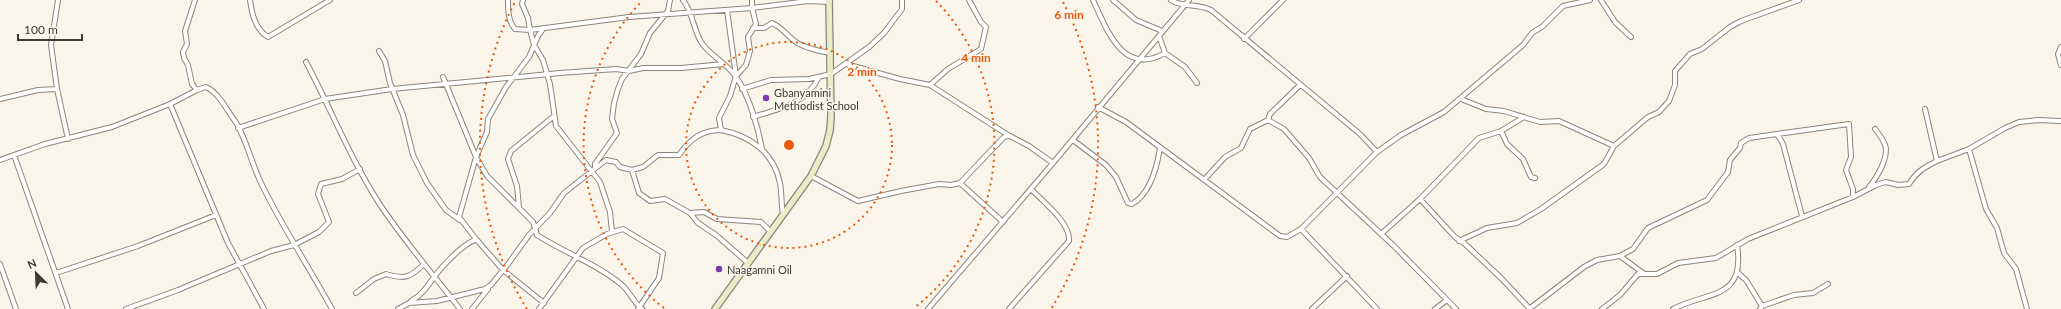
<svg xmlns="http://www.w3.org/2000/svg" width="2061" height="309" font-family="Lato,sans-serif">
	<style>
		.lines { fill: none; stroke-linecap: round; stroke-linejoin: round }
		.street-casing { stroke: #8a867c; stroke-width: 6 }
		.secondary-casing { stroke: #8a867c; stroke-width: 8 }
		.street { stroke: #fff; stroke-width: 4 }
		.secondary { stroke: #e9ecc9; stroke-width: 5.5 }
		.ring { fill: none; stroke: #e8590c; stroke-width: 2; stroke-dasharray: 2 4 }
		.poi-dot { fill: #7c3aae; stroke: #faf5ea; stroke-width: 1.5 }
		.labels { text-anchor: middle; dominant-baseline: central; stroke-width: 3; stroke-linejoin: round; paint-order: stroke }
		.poi-label { font-size: 11px; fill: #3d3b37; stroke: #faf5ea; text-anchor: start }
		.centre { fill: #e8590c; stroke: #faf5ea; stroke-width: 2 }
		.ring-label { font-size: 12px; text-anchor: middle; font-weight: bold; fill: #e8590c; stroke: #faf5ea; stroke-width: 3; stroke-linejoin: round; paint-order: stroke }
	</style>
	<rect width="100%" height="100%" fill="#faf5ea"/>
	<g class="lines">
		<defs>
			<path id="street" d="M58,0L51,45L57,89L68,139
				M195,0L185,31L187,44L183,52L184,58L188,65L192,84L197,90
				M250,0C252,14 255,29 268,37L330,0
				M508,0C508,10 508,21 515,29L530,30L629,17L752,8L808,1L830,2
				M523,0L522,4L528,18L530,30L534,45L543,60L550,84L556,126L600,182L610,212L612,232
				M683,0C693,13 693,28 701,42C709,55 727,63 736,77C749,95 758,127 762,149
				M752,0V8L756,24L748,37L750,51L746,65L736,76L730,96L719,118L721,130C751,136 774,153 780,183C782,194 781,204 783,214
				M1093,0C1107,30 1123,77 1165,53L1185,67L1197,83
				M1113,0L1136,20L1162,31
				M1171,0C1183,8 1198,3 1211,10L1360,134L1377,152
				M1601,0L1615,22L1631,37
				M727,10L736,76
				M753,28H764L772,23C781,27 785,33 792,39C802,48 818,51 831,53
				M1159,36L1165,53
				M1244,39L1283,0
				M2061,47L2058,54L2061,65
				M379,51L385,61L390,83L403,115L413,155L427,183L446,210L460,220
				M306,62C331,109 350,158 379,203C403,240 433,274 460,309
				M846,64L900,79L930,85L1008,135
				M443,77L476,157L487,176L533,222L537,235C565,253 597,264 622,285C630,292 634,303 642,309
				M930,85L948,69L981,49L986,27L981,22L969,0
				M1300,85L1270,114L1268,120L1284,129L1309,158L1320,177L1394,246L1456,309
				M742,89L771,80L809,79L831,74L869,47L884,33L902,9V0
				M0,99L38,90L57,89
				M1461,99L1486,109L1504,111L1540,122L1559,121L1614,146
				M170,104L228,243L264,309
				M1098,107L1126,122L1280,236L1287,237L1301,229L1377,152L1401,135L1444,112L1523,45L1532,33L1543,26L1563,6L1590,0
				M753,117C781,108 805,105 819,77
				M238,128L325,99L392,89L560,73L616,69L629,71L643,68H681L724,64
				M1501,131L1507,144L1523,159L1531,177L1535,178
				M1777,134L1849,124L1851,157L1846,170L1853,189V197
				M1073,140L1106,165L1116,177L1128,203L1132,204C1150,194 1157,167 1160,148
				M1969,149L1986,209L1997,228L2004,253L2016,269L2027,309
				M14,155L68,309
				M0,160L45,144L112,127L170,104L197,90L206,87C219,93 226,109 235,121C245,135 253,168 262,185C283,228 309,267 332,309
				M1937,161L1969,149L2005,128L2019,122L2038,120L2061,121
				M595,168V164L617,133L612,119L614,103L618,89L622,79L641,54L650,33L668,11L670,0
				M632,170L639,193L650,201L665,199L690,213L698,223L716,235L748,263
				M811,176L858,201L901,191L939,184L951,185L960,183L1003,138L1008,135L1029,146L1053,163L1189,0
				M1204,180L1225,157L1241,148L1250,129L1268,120
				M960,183L1003,222
				M1869,187C1875,180 1878,175 1882,166C1889,149 1887,144 1875,129
				M1420,199L1455,237L1465,244L1501,278L1530,309
				M519,207L517,186L508,159L511,151L554,116
				M690,213L704,212L717,219L761,222L771,232
				M1301,229L1377,309
				M1381,234L1420,199L1479,138L1501,131L1524,117
				M476,239L503,270L544,303
				M1459,241L1487,228L1517,223L1541,209L1604,164L1614,146L1648,117L1659,112L1669,101L1675,85V71L1690,54L1702,49L1730,27L1741,21L1799,0
				M1620,256L1633,249L1648,228L1707,200L1728,172L1730,160L1740,148L1741,143L1749,138L1777,134L1783,144L1802,216
				M0,264L16,309
				M56,273L138,246L216,215
				M1738,273L1746,280L1762,306
				M356,293L374,279L386,274C405,280 411,277 424,264
				M411,301C422,295 427,287 434,277C445,263 460,247 476,239L459,217L476,157L487,132L488,119L506,87L529,57L538,36L543,29
				M126,309L178,290L271,251L294,245L319,232L329,222L318,194L321,184L342,179L360,169
				M398,309L409,303L437,301L485,289L491,285L508,264L529,235L550,213L564,193L606,160L616,162L620,167L632,170L643,167L658,155H679C690,139 702,130 721,130
				M472,309L488,289
				M539,309L583,248L607,234L623,229L663,253L659,278L638,309
				M928,309L1053,163
				M1009,309L1069,241C1071,223 1043,202 1031,189
				M1312,309L1347,276
				M1435,309L1447,300
				M1529,309L1584,267L1597,260L1620,256L1643,273
				M1602,309L1620,295L1638,274H1657L1678,263L1716,258L1748,239L1853,197L1876,185L1886,182L1898,185L1909,184C1916,172 1925,167 1937,161L1925,109
				M1673,309C1708,291 1746,300 1737,245
				M1760,309L1762,306L1794,295L1813,293L1828,284"/>
			<path id="secondary" d="M715,309L811,176L826,146L830,130L831,116L829,0"/>
		</defs>
		<use href="#street" class="street-casing"/>
		<use href="#secondary" class="secondary-casing"/>
		<use href="#street" class="street"/>
		<use href="#secondary" class="secondary"/>
	</g>
	<g class="ring">
		<circle cx="789" cy="145" r="103"/>
		<path d="M664 308A206 206 0 0 1 642 1M936 1A206 206 0 0 1 914 308"/>
		<path d="M527 309A309 309 0 0 1 515 2M1063 2A309 309 0 0 1 1051 309"/>
	</g>
	<g class="poi-dot">
		<circle cx="766" cy="98" r="4"/>
		<circle cx="719" cy="269" r="4"/>
	</g>
	<g class="labels">
		<g class="poi-label">
			<text x="774" y="92">Gbanyamini<tspan x="774" dy="13">Methodist School</tspan></text>
			<text x="727" y="269">Naagamni Oil</text>
		</g>
	</g>
	<circle cx="789" cy="145" r="6" class="centre"/>
	<g class="ring-label">
		<text x="1069" y="19">6 min</text>
		<text x="976" y="62">4 min</text>
		<text x="862" y="76">2 min</text>
	</g>
	<g transform="translate(36 273) rotate(336)" stroke="#faf5ea" stroke-width="3" paint-order="stroke">
	<path d="M0-3L7 15L0 10L-7 15Z" fill="#3d3b37"/>
	<text y="-6" font-size="11" font-weight="bold" text-anchor="middle" fill="#3d3b37">N</text>
	</g>
	<path d="M18 34v6h64v-6" fill="none" stroke="#3d3b37" stroke-width="2"/>
	<text x="24" y="34" font-size="12" fill="#3d3b37" stroke="#faf5ea" stroke-width="3" paint-order="stroke">100 m</text>
</svg>
